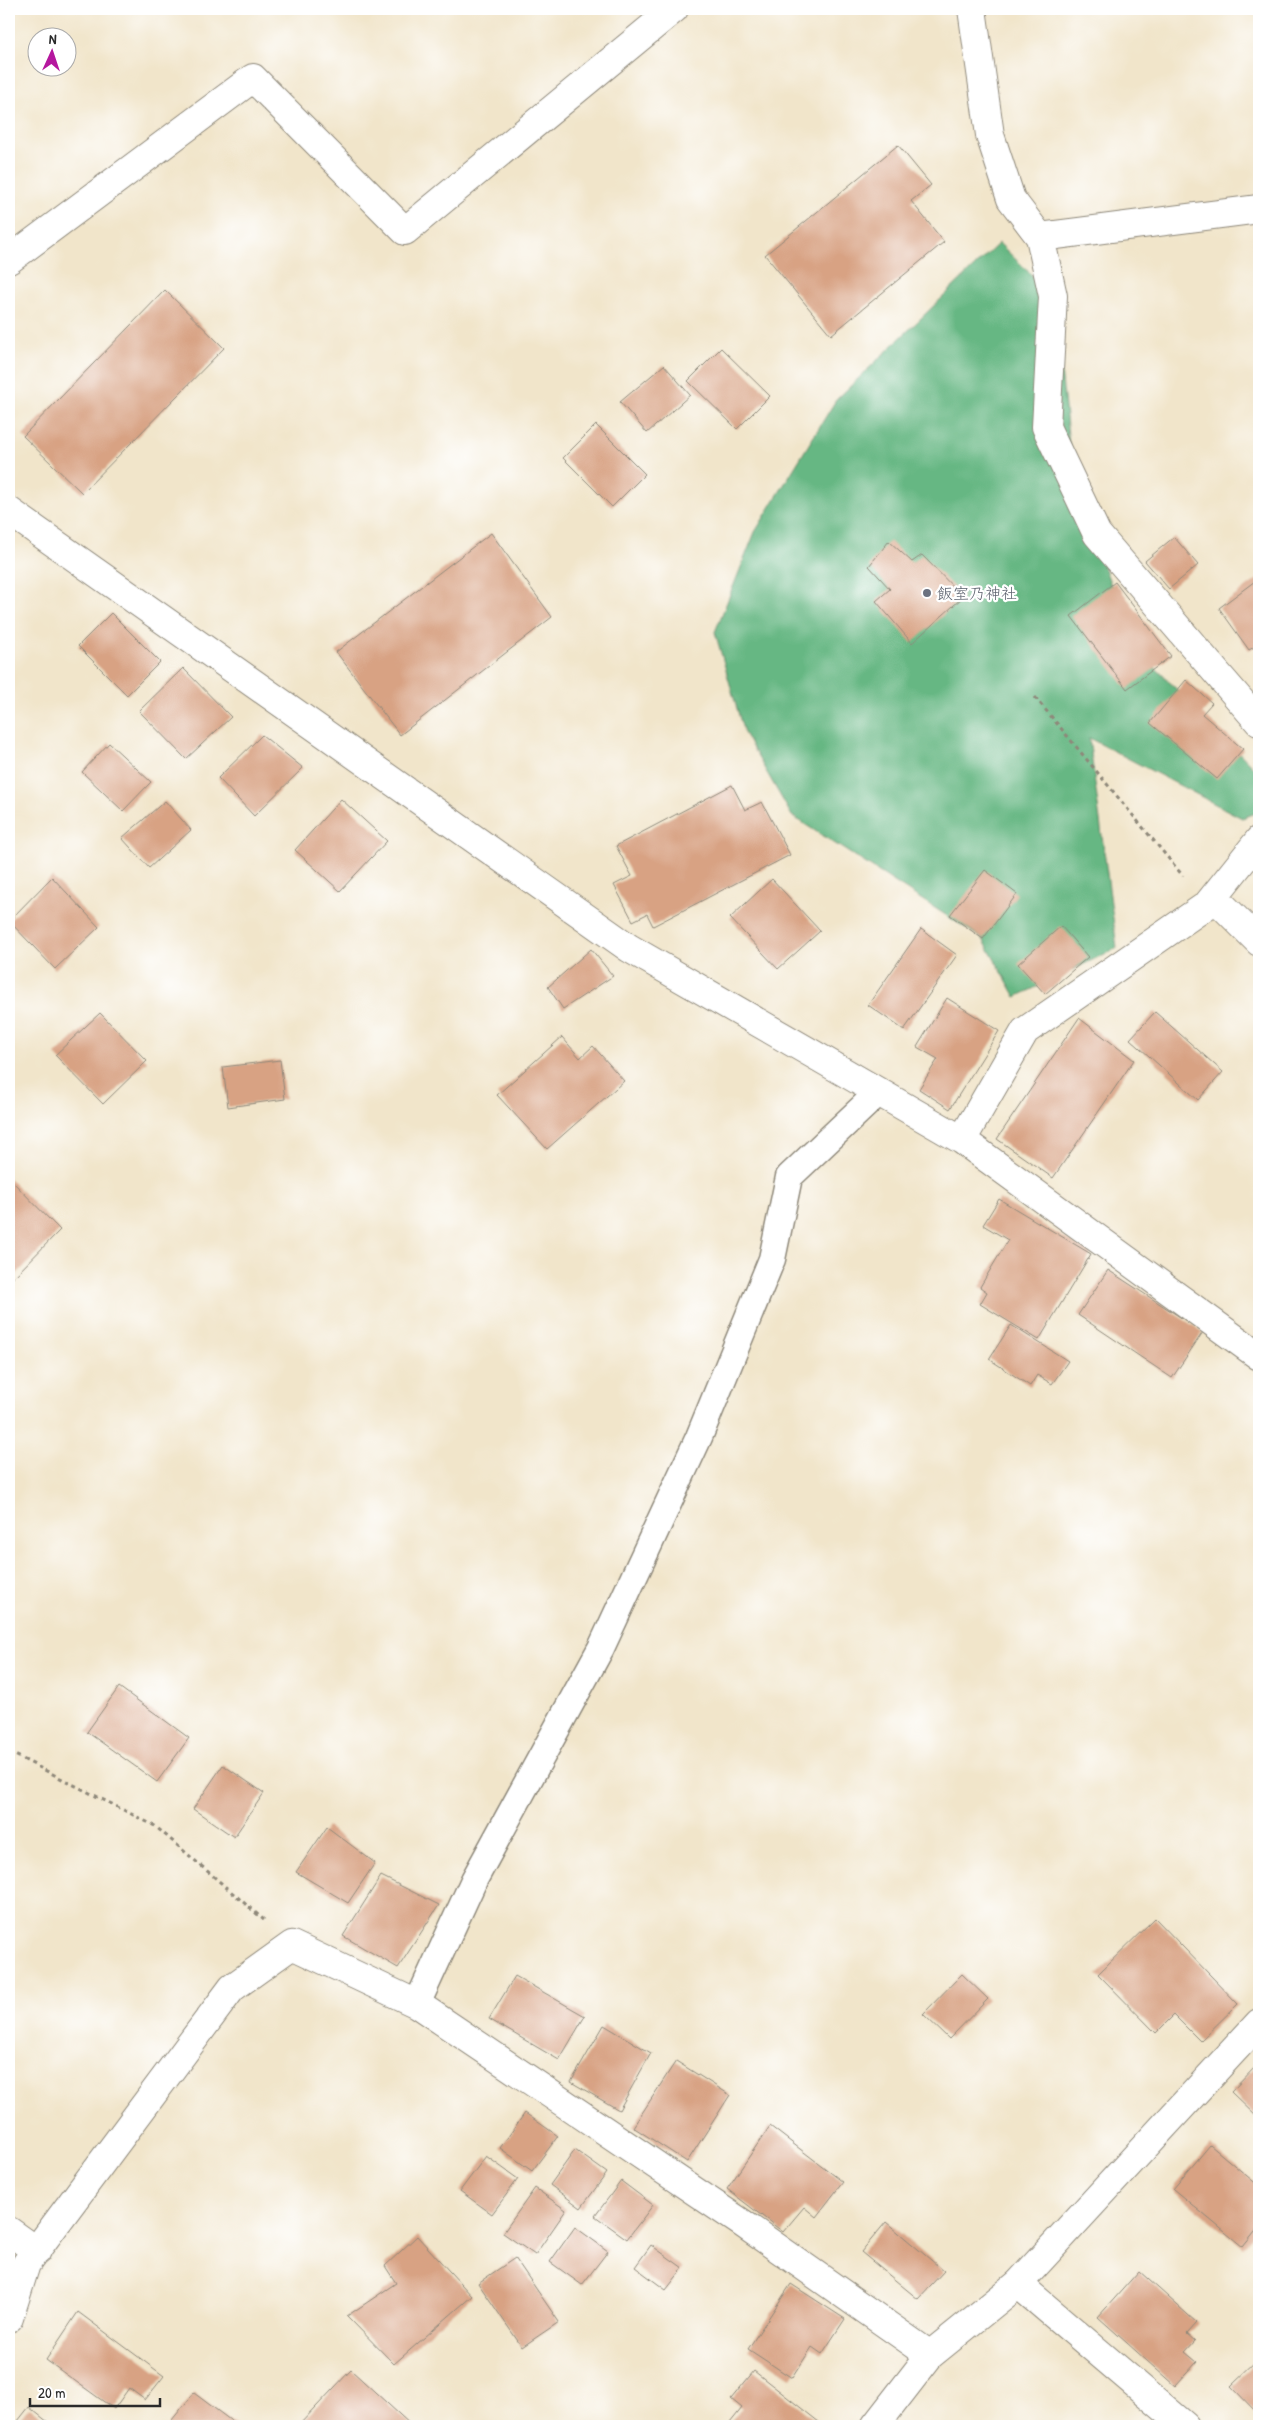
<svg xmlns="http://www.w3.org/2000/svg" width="1268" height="2435" font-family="'Patrick Hand','Klee One',sans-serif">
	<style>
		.forest { fill: #66b783; stroke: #487157 }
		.building { fill: #d8a283 }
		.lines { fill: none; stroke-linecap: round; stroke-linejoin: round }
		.lane-casing { stroke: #8e887a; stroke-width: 29 }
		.street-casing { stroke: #8e887a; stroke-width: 30 }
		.secondary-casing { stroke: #8e887a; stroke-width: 30 }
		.path { stroke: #8e887a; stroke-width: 3; stroke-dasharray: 4 4; stroke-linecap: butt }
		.lane { stroke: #fff; stroke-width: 26 }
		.street { stroke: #fff; stroke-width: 28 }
		.secondary { stroke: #fff; stroke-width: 28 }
		.worship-dot { fill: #6b7280; stroke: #fff; stroke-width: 2 }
		.labels { text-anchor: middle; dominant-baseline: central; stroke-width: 4.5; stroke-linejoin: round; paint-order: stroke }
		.worship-label { font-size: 16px; fill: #5b616d; stroke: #fff; text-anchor: start }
	</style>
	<rect width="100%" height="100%" fill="#fff"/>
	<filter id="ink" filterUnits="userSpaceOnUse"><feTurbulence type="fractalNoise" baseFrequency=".02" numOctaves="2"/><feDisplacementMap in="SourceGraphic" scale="10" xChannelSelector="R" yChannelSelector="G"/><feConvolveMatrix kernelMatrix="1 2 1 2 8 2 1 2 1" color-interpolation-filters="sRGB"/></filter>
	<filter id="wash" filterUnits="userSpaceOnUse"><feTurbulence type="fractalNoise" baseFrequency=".0096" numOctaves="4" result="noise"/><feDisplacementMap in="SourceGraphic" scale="20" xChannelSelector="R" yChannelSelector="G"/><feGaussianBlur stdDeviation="1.12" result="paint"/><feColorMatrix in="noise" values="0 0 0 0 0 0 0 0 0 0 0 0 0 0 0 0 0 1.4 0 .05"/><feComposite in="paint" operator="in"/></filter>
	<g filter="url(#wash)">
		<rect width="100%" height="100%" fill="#f1e5ca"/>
		<path class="forest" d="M999,243L1053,296L1073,482L1133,645L1259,773V812L1242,818L1089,738L1117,948L1016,997L983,939L792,816L744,733L715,632L755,532L836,400Z"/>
		<g id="blocks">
			<path class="building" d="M898,145L931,185L911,201L944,242L831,335L765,255Z
				M165,290L224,348L82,493L23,436Z
				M721,348L770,396L737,429L688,381Z
				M664,365L690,395L647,433L620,402Z
				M596,425L645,474L612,507L563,458Z
				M491,533L552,617L400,735L336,652Z
				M1174,537L1198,565L1169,589L1145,561Z
				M889,541L912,562L922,555L963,597L912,643L876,601L890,589L869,566Z
				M1259,578V644L1249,650L1219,608Z
				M1115,582L1171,656L1127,689L1071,616Z
				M111,613L160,662L127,695L78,646Z
				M183,668L231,717L186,759L139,711Z
				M1186,680L1212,703L1202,714L1243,749L1217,779L1150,723Z
				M262,735L303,768L254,816L218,778Z
				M109,743L151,782L123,811L82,772Z
				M732,785L745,810L762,802L790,855L653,926L647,914L633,921L614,885L632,876L616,846Z
				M341,799L387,841L340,891L295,850Z
				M165,801L191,830L149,868L122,838Z
				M985,870L1017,894L983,939L950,915Z
				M52,877L99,927L55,969L9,921Z
				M772,879L820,931L778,969L730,918Z
				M1061,926L1088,957L1045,994L1018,964Z
				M921,929L957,955L904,1030L868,1005Z
				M591,949L613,976L563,1009L548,987Z
				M947,998L999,1031L950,1109L919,1089L938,1059L917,1047Z
				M1155,1012L1223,1072L1198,1100L1130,1039Z
				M100,1013L147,1061L103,1104L55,1055Z
				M1079,1018L1134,1060L1053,1178L997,1139Z
				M562,1037L580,1058L593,1046L624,1081L547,1149L497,1095Z
				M280,1060L285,1099L228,1107L223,1067Z
				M9,1178L60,1230L9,1282Z
				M999,1199L1091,1254L1039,1340L980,1304L987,1292L980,1287L1008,1240L983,1225Z
				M1108,1270L1203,1332L1172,1378L1078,1315Z
				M1011,1325L1068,1361L1052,1384L1037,1375L1030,1386L989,1359Z
				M119,1687L189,1738L157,1782L87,1732Z
				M223,1765L264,1793L234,1837L193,1809Z
				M327,1827L375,1863L348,1903L296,1872Z
				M381,1876L439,1905L398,1968L343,1936Z
				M1155,1918L1238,2004L1200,2041L1174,2015L1156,2033L1098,1974Z
				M962,1974L988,1999L949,2039L923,2014Z
				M515,1976L585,2016L559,2060L489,2019Z
				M604,2025L651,2053L619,2110L571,2082Z
				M676,2061L730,2095L687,2162L633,2127Z
				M1259,2063V2119L1231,2092Z
				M525,2113L558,2136L532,2171L500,2148Z
				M770,2126L843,2182L816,2217L804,2207L783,2232L727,2189Z
				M1210,2145L1259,2186V2227L1243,2247L1173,2189Z
				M575,2150L607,2173L581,2208L550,2185Z
				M486,2156L518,2179L492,2214L460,2191Z
				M621,2181L653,2205L627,2239L595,2216Z
				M535,2188L566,2210L535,2255L503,2233Z
				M886,2222L944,2271L918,2299L861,2252Z
				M575,2227L608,2251L582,2285L550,2262Z
				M417,2236L472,2296L394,2364L347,2316L396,2283L385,2266Z
				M651,2245L683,2268L666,2290L635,2267Z
				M515,2258L559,2322L522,2347L478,2283Z
				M1139,2271L1197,2323L1187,2334L1195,2341L1185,2352L1197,2362L1175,2386L1098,2317Z
				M791,2284L845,2319L822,2354L812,2347L792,2378L748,2349Z
				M78,2312L164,2376L145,2400L129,2388L114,2409L46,2360Z
				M1259,2359V2415L1231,2386Z
				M351,2370L412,2426H298Z
				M754,2371L824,2426H734L730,2423L742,2408L731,2399Z
				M194,2393L238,2426H167Z
				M29,2407L53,2426H14Z"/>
		</g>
	</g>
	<g filter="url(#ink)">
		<use href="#blocks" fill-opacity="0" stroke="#8e887a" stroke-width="1"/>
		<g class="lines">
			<defs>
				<path id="lane" d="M417,2004L474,1880L601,1648L699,1437L772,1259L789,1177L879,1092"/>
				<path id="street" d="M972,9L990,135L1011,199L1040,237L1053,296L1046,427L1097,534L1259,722
					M1040,237L1259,209
					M9,260L253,78L405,231L674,9
					M9,511L629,948L962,1140L1259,1356
					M1214,897L1259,942
					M962,1140L1025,1031L1207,905L1259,840
					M9,2231L37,2251
					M9,2318L26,2264L232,1988L292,1945L417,2004L742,2223L930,2355
					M875,2426L930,2355L1018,2284L1259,2023"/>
				<path id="secondary" d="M1018,2284L1185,2426"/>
			</defs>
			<use href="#lane" class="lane-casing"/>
			<use href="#street" class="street-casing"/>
			<use href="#secondary" class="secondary-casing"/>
			<path class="path" d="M1035,697L1183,876
				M9,1752L155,1826L264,1920"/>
			<use href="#lane" class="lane"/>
			<use href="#street" class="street"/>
			<use href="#secondary" class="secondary"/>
		</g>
	</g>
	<circle class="worship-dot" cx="927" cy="593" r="5"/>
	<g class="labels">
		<g class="worship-label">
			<text x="937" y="593">飯室乃神社</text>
		</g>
	</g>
	<rect width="1268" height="2435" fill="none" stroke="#fff" stroke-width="30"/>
	<g transform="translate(52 52) rotate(3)"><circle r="24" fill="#ffffff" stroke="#aaaaaa"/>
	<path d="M0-4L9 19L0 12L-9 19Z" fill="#b5179e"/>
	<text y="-8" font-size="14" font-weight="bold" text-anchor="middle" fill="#2b2b2b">N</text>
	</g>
	<path d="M30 2398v8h130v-8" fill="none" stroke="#2b2b2b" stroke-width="2.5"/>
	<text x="38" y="2398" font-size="15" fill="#2b2b2b" stroke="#ffffff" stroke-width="4" paint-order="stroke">20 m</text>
</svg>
